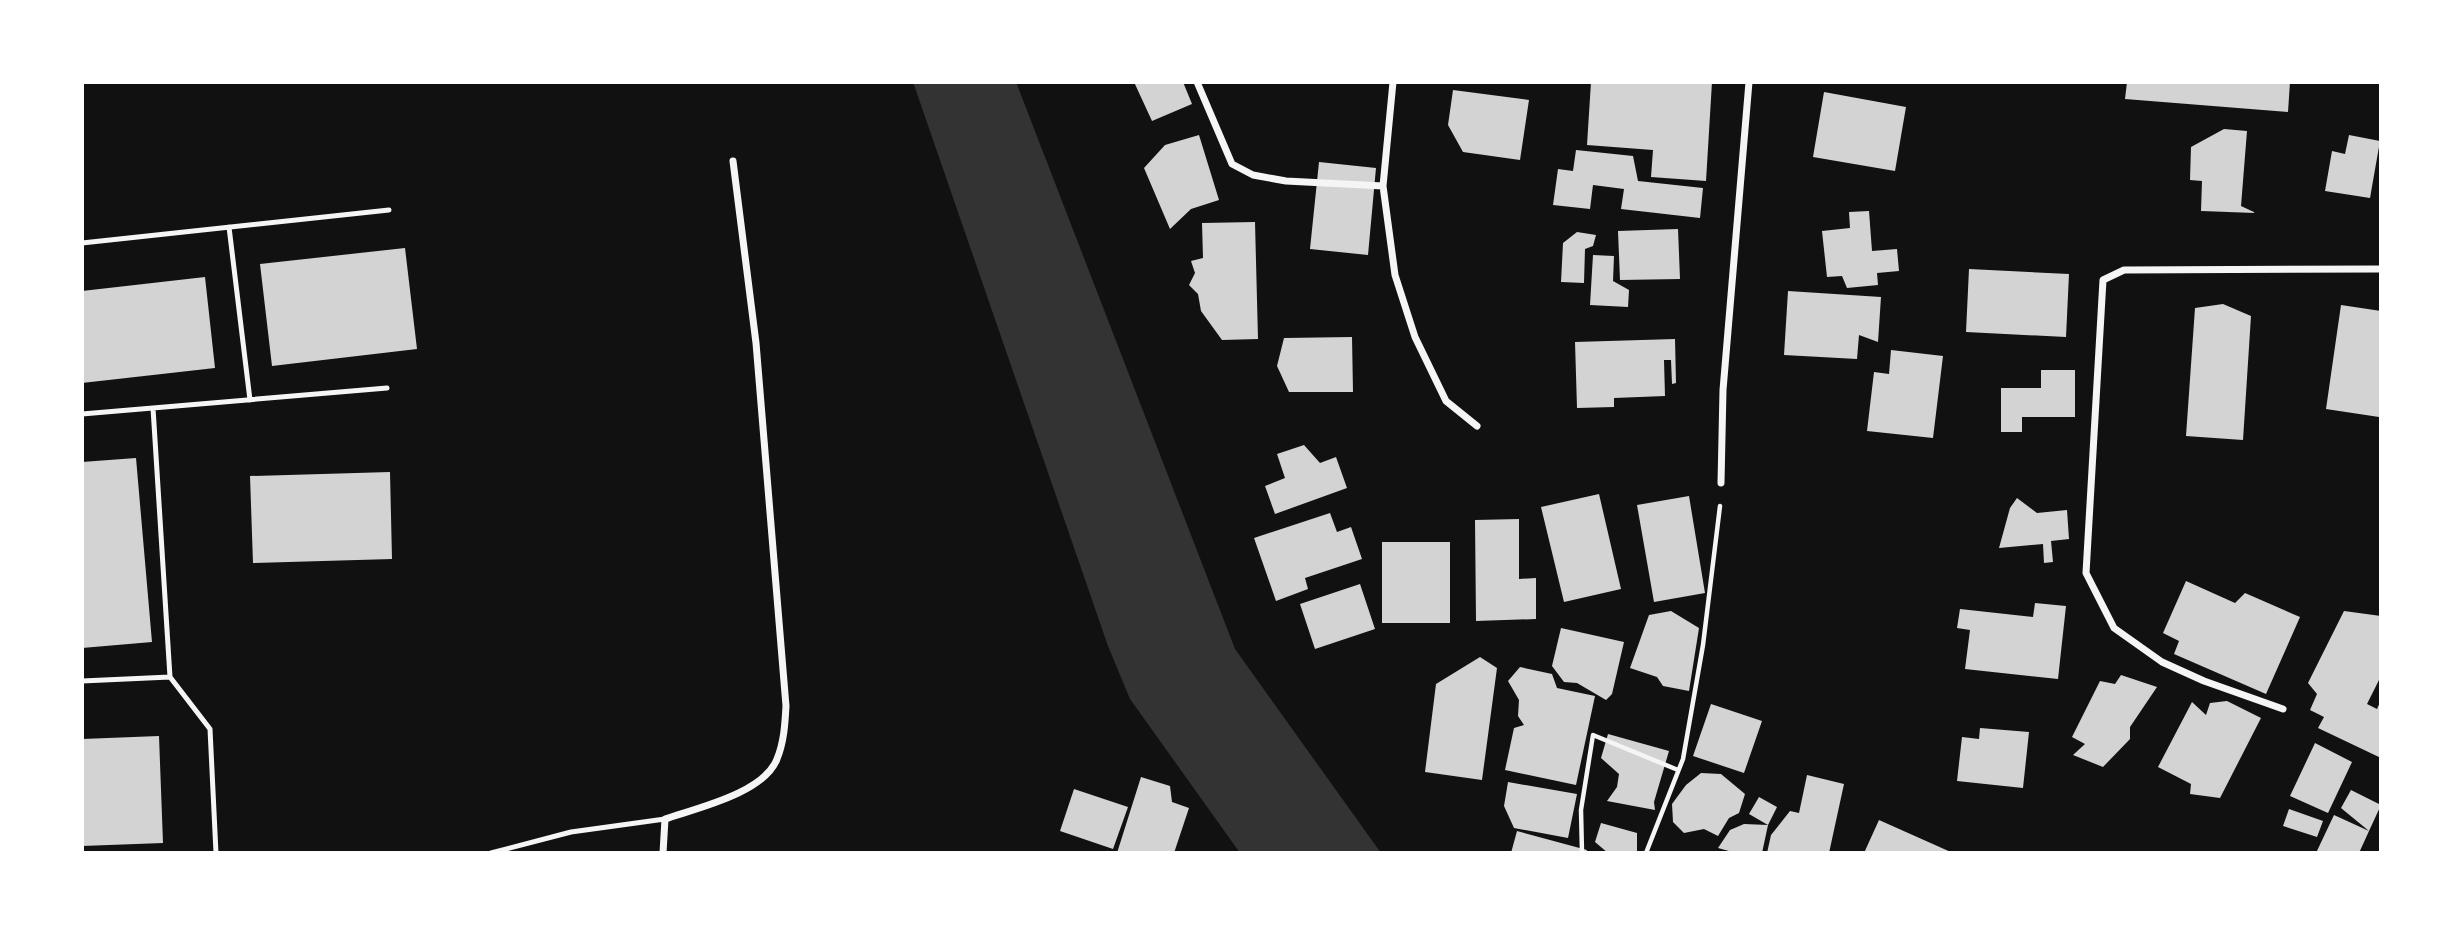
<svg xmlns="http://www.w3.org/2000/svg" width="2463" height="935" font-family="'Open Sans',sans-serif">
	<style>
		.water { fill: #333 }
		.building { fill: #d3d3d3 }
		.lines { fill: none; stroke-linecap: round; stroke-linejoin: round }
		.path { stroke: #f5f5f5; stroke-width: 4.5 }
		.service { stroke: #f5f5f5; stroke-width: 5 }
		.minor { stroke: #f5f5f5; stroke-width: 7 }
	</style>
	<rect width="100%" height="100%" fill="#111"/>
	<path class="water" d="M913,82H1016L1235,649L1381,853H1240L1130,699L1108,646Z"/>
	<path class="building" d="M1134,82H1183L1192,104L1152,121Z
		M1591,82H1712L1706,181L1651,177L1653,150L1587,145Z
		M2127,82H2290L2288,112L2125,99Z
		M1453,90L1529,100L1520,160L1463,152L1448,125Z
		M1824,92L1906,107L1895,171L1813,157Z
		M2224,129L2247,131L2241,206L2256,213L2201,211L2202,181L2190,180L2191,147Z
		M1199,135L1219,200L1191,209L1170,229L1144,168L1165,145Z
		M2349,135L2380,141L2370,198L2325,191L2332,151L2345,154Z
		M1576,150L1633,156L1638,181L1703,188L1700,218L1621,209L1624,189L1593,185L1590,209L1553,205L1558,169L1573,171Z
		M1319,162L1376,168L1368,255L1310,249Z
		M1869,211L1872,251L1897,249L1899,271L1877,273L1878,285L1847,288L1842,276L1827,277L1822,231L1850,228L1849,212Z
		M1255,222L1258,339L1222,340L1201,311L1198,294L1189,285L1195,273L1191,261L1203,258L1202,223Z
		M1678,229L1680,279L1620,280L1618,231Z
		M1577,232L1596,235L1593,246L1585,249L1584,283L1561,282L1563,243Z
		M405,248L417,349L272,366L260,264Z
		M1593,255L1614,256L1613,281L1629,290L1628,307L1590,305Z
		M1969,269L2069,274L2066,337L1966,332Z
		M205,277L215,368L82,383V291Z
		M1788,291L1881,297L1878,342L1859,335L1857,359L1784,355Z
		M2223,304L2251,316L2243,440L2186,436L2195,308Z
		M2341,305L2381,311V403L2379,417L2326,409Z
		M1352,337L1353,392H1289L1277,366L1284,338Z
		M1675,339L1676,383L1672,384L1671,360H1664L1665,396L1614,398V407L1577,408L1575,342Z
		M1891,350L1943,356L1933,438L1867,431L1874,372L1889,374Z
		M2041,370H2075V417H2022V432H2001V388H2041Z
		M1304,445L1320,463L1336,457L1347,488L1275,514L1265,486L1285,478L1277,454Z
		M136,458L152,642L82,648V462Z
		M390,472L392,559L253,563L250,476Z
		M1599,494L1621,589L1564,602L1541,507Z
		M1689,496L1705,593L1654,602L1637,505Z
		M2017,498L2037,513L2067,510L2069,539L2051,541L2053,562L2044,563L2043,544L1999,548L2010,508Z
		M1330,513L1337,532L1351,527L1362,559L1305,578L1308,589L1276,601L1254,538Z
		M1519,519V579L1536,578V619L1476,621L1475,520Z
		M1382,542H1450V623H1382Z
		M2186,581L2235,603L2245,593L2300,617L2266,694L2174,654L2179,641L2163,633Z
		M1360,584L1375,629L1315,649L1300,604Z
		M2035,603L2066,606L2058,679L1965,669L1970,630L1957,628L1960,609L2033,617Z
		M1671,611L1699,628L1689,691L1663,686L1657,677L1630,668L1649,615Z
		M2344,611L2381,616V676L2367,704L2377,709L2381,700V758L2318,728L2324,717L2310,710L2317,694L2308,683Z
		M1561,628L1624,642L1612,694L1606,700L1577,683L1564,682L1552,666Z
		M1480,657L1497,668L1482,780L1425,772L1436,684Z
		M1520,667L1552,674L1557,688L1595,696L1576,785L1505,770L1514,728L1524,725L1518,716L1519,700L1508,681Z
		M2121,675L2157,687L2130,727V739L2103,767L2073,755L2085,744L2072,737L2100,681L2115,684Z
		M2227,701L2261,718L2220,798L2190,794L2191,784L2158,767L2192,702L2206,715L2210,703Z
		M1711,704L1762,721L1744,773L1693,756Z
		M1980,728L2029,732L2023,788L1957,781L1962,737L1979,739Z
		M1608,734L1669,751L1654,802L1655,810L1607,801L1617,787L1619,774L1601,758Z
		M159,736L163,843L82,846V739Z
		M2315,743L2352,762L2328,813L2290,796Z
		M1701,773L1721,774L1745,794L1739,813L1729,818L1718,836L1704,829L1684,833L1673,822L1672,804L1686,785Z
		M1807,775L1844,784L1829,853H1767L1771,835L1790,811L1799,813Z
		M1141,777L1170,786L1172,802L1189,808L1174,853H1117Z
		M1508,782L1577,794L1568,838L1514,828L1504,806Z
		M1074,789L1128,807L1113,849L1060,831Z
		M2351,790L2381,805L2369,831L2341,808Z
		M1759,797L1777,807L1768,825L1749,814Z
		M2289,809L2323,821L2317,837L2283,826Z
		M2334,815L2369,831L2359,853H2316Z
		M1879,820L1953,853H1864Z
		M1601,823L1637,833V853H1608L1595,842Z
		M1744,824L1768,825L1762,853H1736L1718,848L1730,830Z
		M1517,831L1587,850L1586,853H1511Z"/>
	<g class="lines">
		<path class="path" d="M1582,853L1581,810L1593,735L1678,770
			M1646,853L1683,759L1703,645L1720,506"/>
		<path class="service" d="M229,227L250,400
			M82,243L389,210
			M153,408L170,677L210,729L216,853
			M82,414L387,388
			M82,681L170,677
			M491,853L571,832L665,819"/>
		<path class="minor" d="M1197,82L1232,164L1253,175L1286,181L1383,186
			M1393,82L1383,186L1395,275L1415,337L1446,401L1477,426
			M1721,483L1723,390L1749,82
			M2283,709L2204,681L2162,662L2114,628L2086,573L2103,280L2124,270L2381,269
			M663,853L665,819C697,808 764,793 777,759C784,742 785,724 786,706L756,343L733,161"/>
	</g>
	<rect width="2463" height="935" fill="none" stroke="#ffffff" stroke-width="168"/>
</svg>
